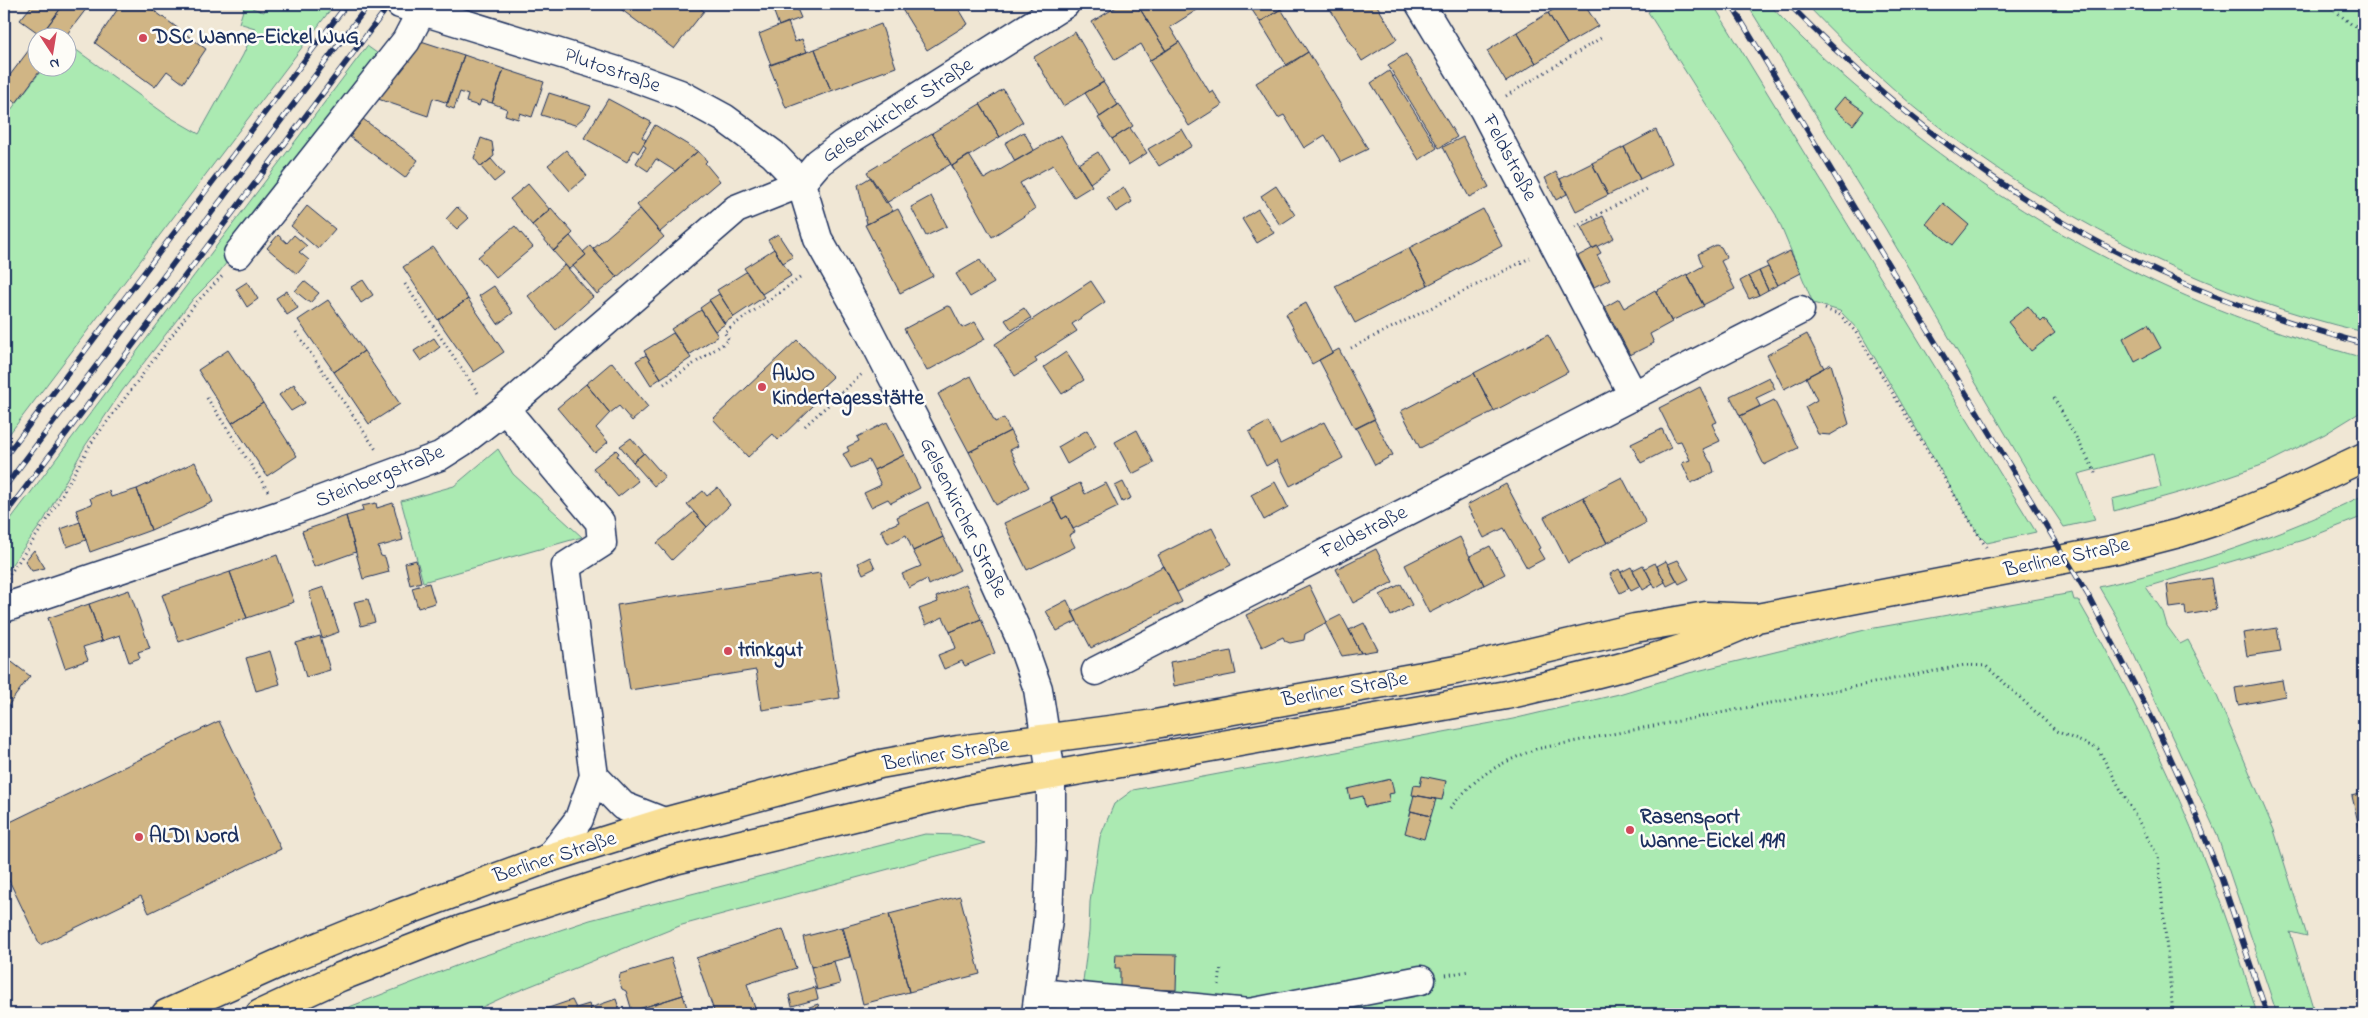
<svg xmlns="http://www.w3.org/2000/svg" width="2368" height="1018" font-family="'Indie Flower',sans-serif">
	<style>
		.green { fill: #abeab2; stroke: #638c88 }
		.building { fill: #d0b585; stroke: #1b2f5e }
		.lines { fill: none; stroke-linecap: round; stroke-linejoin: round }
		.minor-casing { stroke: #1b2f5e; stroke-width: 31 }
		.major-casing { stroke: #1b2f5e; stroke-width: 31 }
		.path { stroke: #1b2f5e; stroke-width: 3; stroke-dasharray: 1 4; stroke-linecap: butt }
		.minor { stroke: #fdfcf7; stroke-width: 28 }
		.major { stroke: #f9df96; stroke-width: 28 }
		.rail-casing { stroke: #1b2f5e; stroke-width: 5.5 }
		.rail { stroke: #fdfcf7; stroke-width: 4; stroke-dasharray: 11; stroke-linecap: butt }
		.poi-dot { fill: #d1495b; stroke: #fdfcf7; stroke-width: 2 }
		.labels { text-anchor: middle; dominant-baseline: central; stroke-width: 5; stroke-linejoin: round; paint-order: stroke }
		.poi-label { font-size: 21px; font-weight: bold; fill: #1b2f5e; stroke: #fdfcf7; text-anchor: start }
		.street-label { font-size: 21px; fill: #1b2f5e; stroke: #fdfcf7 }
	</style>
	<rect width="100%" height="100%" fill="#f0e7d5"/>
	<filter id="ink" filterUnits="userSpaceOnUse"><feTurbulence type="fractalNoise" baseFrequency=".02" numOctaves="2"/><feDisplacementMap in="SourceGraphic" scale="10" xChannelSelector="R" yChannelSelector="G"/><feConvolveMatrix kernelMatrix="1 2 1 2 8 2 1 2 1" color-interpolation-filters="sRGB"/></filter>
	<g filter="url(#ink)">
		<path class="green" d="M245,4H253L252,8L264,12L267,4L334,5L4,441V119L43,68H68V44L168,116L199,134L243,55L255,28L239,23Z
			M1661,4H1713L2036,532L1987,543L1978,534L1859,331L1840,311L1813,303L1776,215L1648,12Z
			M1747,4H1769C1804,43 1845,78 1885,111C2029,229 2184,309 2364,358V410L2325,434L2265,464L2192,489L2114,511L2112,499L2161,487L2153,454L2078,474L2095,520L2064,527L2032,479L1885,228Z
			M1806,4H2364V332C2216,298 2076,228 1954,138C1901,99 1851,51 1806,4Z
			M367,46L381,56L218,274L193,299L122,391L85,446L44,520L4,575V528Z
			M498,449L513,474L582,537L423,582L401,501L454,486Z
			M2364,495V516L2303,540L2146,587L2163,612L2167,626L2180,644L2188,640L2214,689L2274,830L2307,936L2290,932L2315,1014H2277L2216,832L2117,618L2099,587C2191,566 2280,536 2364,495Z
			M2072,593L2074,600H2078C2153,730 2215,869 2257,1014H1079L1089,932L1090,902L1100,837L1114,804L1133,790L1513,719L1619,694L1689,673L1869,629Z
			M925,834L959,835L985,843L682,925L508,995L467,1014H331L471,960L590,920Z"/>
		<path class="building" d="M33,4H64L41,35L20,20Z
			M64,4H90L64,38H57L45,29Z
			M121,4H145L206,49L183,83L167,71L155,87L95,43Z
			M614,4H694L704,11L674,49Z
			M771,4H795L801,18L779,26Z
			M904,4H956L968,24L927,50L900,6Z
			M1121,4H1137L1166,51L1150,60L1141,44L1115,60L1092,22Z
			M1137,4H1193L1197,10L1170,27L1179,42L1166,51Z
			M1248,4H1278L1281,9L1260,22Z
			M1327,4H1376L1397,39L1362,61Z
			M1563,4H1584L1598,26L1567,44L1548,13Z
			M1281,9L1308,52L1287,66L1260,22Z
			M1548,13L1567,44L1536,63L1517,32Z
			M788,22L795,42L802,39L807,52L771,65L759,34Z
			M881,24L896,67L831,91L815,49Z
			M1075,32L1104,82L1063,106L1034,57Z
			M1517,32L1536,63L1506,82L1487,51Z
			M421,41L464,55L448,103L433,98L428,116L378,99Z
			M1179,42L1210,93L1213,91L1222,105L1189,126L1149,61Z
			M32,46L38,50V68H42L16,103L4,95V83Z
			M815,49L831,91L786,108L769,65Z
			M1308,52L1368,149L1341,162L1325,135L1304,148L1284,115L1278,118L1256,83Z
			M1406,54L1457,137L1439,148L1388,65Z
			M464,55L504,69L492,103L481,100L479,106L466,102L468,95L460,92L454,109L446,106Z
			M504,69L544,82L532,117L520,113L518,119L505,115L507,109L492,103Z
			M1389,71L1437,148L1419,160L1371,83Z
			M1103,82L1118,105L1100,117L1085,93Z
			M1003,89L1023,122L1000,137L980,104Z
			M549,93L591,106L585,116L575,125L541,115Z
			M1844,97L1864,111L1853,125L1834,109Z
			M608,99L651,122L642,137L646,140L638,153L634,150L627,162L584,138Z
			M980,104L1000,137L952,166L932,133Z
			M1119,104L1133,126L1112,139L1098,118Z
			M363,119L418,160L405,178L350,137Z
			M655,125L698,151L675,171L656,159L648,171L636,163L646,147L643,145Z
			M1130,128L1147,153L1128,165L1112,139Z
			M1182,129L1192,146L1159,166L1148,149Z
			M1656,130L1672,163L1640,179L1624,147Z
			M1024,132L1034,150L1015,161L1005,143Z
			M932,133L951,164L886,203L867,172Z
			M1061,135L1092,186L1074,197L1053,165L1020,183L1035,209L992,237L952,166L969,155L984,179Z
			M1463,137L1489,187L1469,197L1443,147Z
			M481,138L492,142L494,156L481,167L474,158Z
			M1624,147L1640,179L1608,195L1592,163Z
			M566,150L587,176L570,191L548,165Z
			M698,151L707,161L705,163L720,181L660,232L637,205Z
			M1098,152L1109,170L1090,183L1078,164Z
			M491,159L504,174L494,182L481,167Z
			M1592,163L1608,195L1576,211L1560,179Z
			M1556,172L1567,194L1556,200L1545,178Z
			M871,177L893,211L867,224L858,185Z
			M528,184L550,210L532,225L510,199Z
			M1276,186L1295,215L1280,225L1261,196Z
			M1124,188L1132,202L1116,212L1107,198Z
			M931,196L947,226L926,236L911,207Z
			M1943,203L1969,225L1953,245L1926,224Z
			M307,206L335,229L318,249L291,226Z
			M457,207L469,218L457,229L446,219Z
			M551,208L573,233L554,251L532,225Z
			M640,209L664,237L617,277L593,249Z
			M898,209L933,276L900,293L865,225Z
			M1258,209L1274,233L1257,243L1242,219Z
			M1483,209L1502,246L1428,285L1409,248Z
			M1603,216L1614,238L1592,249L1581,227Z
			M515,226L533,247L496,278L478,257Z
			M778,234L793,257L783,263L768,240Z
			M278,235L287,243L294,235L307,246L299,252L309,260L297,274L267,248Z
			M570,236L586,255L569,269L553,251Z
			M1716,245L1721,247L1727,258L1721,261L1735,289L1703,305L1687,275L1703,266L1698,254Z
			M590,246L617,277L597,294L573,266L586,255L583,252Z
			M1597,246L1601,253L1597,255L1610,279L1594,287L1578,256Z
			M433,247L468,299L438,320L403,267Z
			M1409,248L1428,285L1355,323L1335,286Z
			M774,249L791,276L762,294L744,268Z
			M1790,251L1801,273L1778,285L1766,263Z
			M980,260L994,283L970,297L956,274Z
			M565,265L593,297L556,330L528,296Z
			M1768,267L1778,285L1768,290L1759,271Z
			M1759,271L1768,290L1759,295L1749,276Z
			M746,272L764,297L734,317L717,290Z
			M1687,274L1704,306L1671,321L1656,291Z
			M1749,276L1759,295L1749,299L1740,281Z
			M363,280L373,295L361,303L351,287Z
			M304,281L319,293L310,303L295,291Z
			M1091,281L1105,302L1072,324L1077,331L1035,358L1037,362L1015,376L995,344Z
			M247,282L258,299L247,307L236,289Z
			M494,286L513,313L498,324L479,296Z
			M1655,290L1672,322L1650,334L1654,343L1630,355L1605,307L1619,299L1624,308Z
			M287,291L298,308L287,315L276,298Z
			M719,294L734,317L724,323L709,300Z
			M468,299L504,352L474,372L438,320Z
			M328,300L364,351L334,372L298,320Z
			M710,301L725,324L715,331L700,308Z
			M1306,303L1332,353L1312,364L1286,314Z
			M947,306L951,307L962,328L975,322L985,339L927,371L904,329Z
			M2028,306L2041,322L2044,319L2055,333L2031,351L2008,322Z
			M1024,308L1031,318L1012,330L1005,320Z
			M701,310L718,336L689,355L671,329Z
			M2148,324L2161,348L2135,362L2123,338Z
			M673,333L691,358L661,378L644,351Z
			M1807,334L1824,368L1784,389L1767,355Z
			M1548,335L1568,372L1494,411L1474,373Z
			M434,338L440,347L421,361L414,351Z
			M797,340L833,377L808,400L813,406L778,440L773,434L748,457L713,419Z
			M1339,349L1375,419L1355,429L1319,360Z
			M228,350L263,403L232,423L198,370Z
			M364,351L400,404L369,424L334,372Z
			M1066,352L1084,380L1062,394L1044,367Z
			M646,355L661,378L651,385L636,361Z
			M612,362L648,407L632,421L619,406L610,413L586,384Z
			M1831,364L1849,424L1830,435L1818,434L1805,407L1817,400L1806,377Z
			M1474,373L1494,411L1420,448L1401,411Z
			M971,376L995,422L1004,418L1010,431L969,452L938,394Z
			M1769,377L1775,389L1756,398L1760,406L1740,416L1730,396Z
			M294,384L305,403L291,411L279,395Z
			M586,384L610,413L596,428L608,442L595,453L557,408Z
			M1700,387L1717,422L1712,424L1720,441L1703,449L1710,462H1711L1714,472L1691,483L1682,463L1690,460L1681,441L1676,442L1659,408Z
			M1774,400L1798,448L1764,465L1740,416Z
			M263,403L297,456L267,476L232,423Z
			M1374,419L1393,455L1375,465L1356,428Z
			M887,422L904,455L874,470L869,460L851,468L843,454L849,451L847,447L859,441L857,437Z
			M1268,422L1280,444L1324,422L1343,458L1290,486L1277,460L1266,466L1249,432Z
			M1662,429L1671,448L1641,463L1631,444Z
			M1087,430L1096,447L1067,464L1058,447Z
			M1137,430L1154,463L1132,474L1115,442Z
			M1010,431L1018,446L1010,450L1029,487L996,505L969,452Z
			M631,438L644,453L633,462L620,446Z
			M616,450L619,453L617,456L638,481L618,497L593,468Z
			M644,453L665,477L654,486L633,462Z
			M904,455L920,488L891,503L888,499L871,507L864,493L881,485L874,470Z
			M195,462L213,502L151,530L137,489Z
			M1622,477L1646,523L1607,543L1583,497Z
			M1123,482L1131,498L1122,502L1115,486Z
			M1275,482L1288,507L1264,520L1251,495Z
			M1080,483L1085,494L1106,483L1118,507L1073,529L1067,516L1062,519L1051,497Z
			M1506,484L1540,548L1538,549L1544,559L1527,568L1504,528L1484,538L1467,505Z
			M718,487L730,505L707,527L687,504L703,491L707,496Z
			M137,489L151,530L90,552L76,510L92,504L90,498L109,491L111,497Z
			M1051,497L1062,519L1067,516L1073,529L1075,532L1069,535L1075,547L1027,570L1004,523L1051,501Z
			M1583,497L1607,543L1568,563L1544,517Z
			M928,502L943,537L913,551L906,535L888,544L881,530L899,522L897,517Z
			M376,503L377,508L393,503L403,540L378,547L381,556L385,557L389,572L363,579L346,516L363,511L362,506Z
			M694,512L707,527L672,560L657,543Z
			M346,516L356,552L314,567L302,531Z
			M80,522L86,540L67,547L61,529Z
			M1212,528L1231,565L1177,592L1158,555Z
			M943,537L960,570L929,585L927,579L909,588L902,574L921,566L913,551Z
			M1460,537L1484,585L1429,613L1405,565Z
			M1490,546L1505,574L1484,585L1470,556Z
			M1376,549L1393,582L1353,603L1336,569Z
			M34,550L45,568L32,571L25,561Z
			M277,555L294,602L247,618L230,572Z
			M870,557L875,568L863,574L858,563Z
			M416,560L421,582L410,585L405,563Z
			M1678,560L1689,579L1679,584L1668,564Z
			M1666,561L1677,581L1667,586L1657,566Z
			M1655,563L1665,582L1655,588L1645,568Z
			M1643,565L1653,584L1643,590L1633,570Z
			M1164,566L1182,602L1091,648L1072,612Z
			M1631,567L1641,586L1631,591L1621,572Z
			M1619,569L1629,588L1620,593L1610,574Z
			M230,572L247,618L179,642L162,595Z
			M820,573L840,698L762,710L756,670L630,690L617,605Z
			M2211,578L2216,610L2186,615L2185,606L2170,608L2167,585Z
			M429,583L435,603L418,608L412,588Z
			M966,584L981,619L950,632L943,617L926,625L919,609L938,602L936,597Z
			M1401,584L1412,605L1391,616L1380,595Z
			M1309,585L1327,622L1305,634L1304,640L1290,643L1285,641L1283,637L1262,647L1246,615Z
			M324,587L339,632L322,638L309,592Z
			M129,590L150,648L138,652L140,658L129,662L120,635L102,641L89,604Z
			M368,599L375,622L361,626L354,602Z
			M1067,600L1077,621L1057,631L1046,611Z
			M89,604L102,641L83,647L88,660L65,668L48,618Z
			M1341,615L1349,630L1361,653L1342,656L1325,623Z
			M981,619L995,653L965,666L962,661L944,669L938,655L956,648L950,632Z
			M1364,623L1378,650L1361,653L1349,630Z
			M2277,628L2281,651L2247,656L2243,633Z
			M320,636L330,670L306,677L296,643Z
			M270,651L280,684L256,691L246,658Z
			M1231,651L1236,674L1174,686L1170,662Z
			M4,656L30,676L4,711Z
			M2282,680L2285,696L2238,705L2235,688Z
			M219,721L281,849L149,913L141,896L40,945L4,870V825Z
			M1422,776L1446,781L1442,800L1412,795L1414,785L1420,786Z
			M1391,779L1394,793L1388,794L1390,802L1365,807L1363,796L1350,799L1348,789Z
			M2364,793V830L2360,831L2352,796Z
			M1414,795L1436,799L1431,816L1410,811Z
			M1411,811L1431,816L1424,839L1405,833Z
			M960,896L980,974L909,992L889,914Z
			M889,914L909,992L863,1004L843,927Z
			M842,927L850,957L811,967L803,937Z
			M783,929L796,968L747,984L757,1014H715L696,958Z
			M1116,954L1177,955L1176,990L1120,989V968H1115Z
			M671,958L683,995L632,1011L626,991L622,989L619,981L620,974Z
			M834,961L840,984L817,990L811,967Z
			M815,987L818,999L792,1006L789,995Z
			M683,995L689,1014H647L645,1007Z
			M616,999L621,1014H592L590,1008Z
			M572,1000L576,1008L589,1004L592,1014H531Z
			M818,1004L821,1014H799L798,1011Z"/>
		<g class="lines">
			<defs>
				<path id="minor" d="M400,4L617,71L680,94L724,118L773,154L801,183
					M1420,4L1484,110L1633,395
					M801,183L818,239L864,321L973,534L1020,638L1038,689L1051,774V839L1048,919L1036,1014
					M238,254L406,41L422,10
					M505,409L600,522L602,543L566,566L594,776L579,819L549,858
					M4,608L283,514L440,456L462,442L505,409L736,209L801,183L818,163L843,144L1065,4
					M1096,671L1800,310
					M594,776L623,806L664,822
					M1039,993L1249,1013L1421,980"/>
				<path id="major" d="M166,1014L293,957L393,916L549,858L664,822L880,764L958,750L1155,724L1456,670L1635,628L1706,616L1757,618L2117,549L2179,533L2237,514L2286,494L2364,457
					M260,1014L340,977L463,929L675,860L967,790L1506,695C1590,676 1674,657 1752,621"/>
			</defs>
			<use href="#minor" class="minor-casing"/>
			<use href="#major" class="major-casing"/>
			<path class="path" d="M2327,4L2351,24L2364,29
				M259,11L261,4
				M1506,96L1601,38
				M1575,227L1649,188
				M405,284L480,396
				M1825,309L1840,315L1855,331L1986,547
				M296,332L377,451
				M1351,348L1530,258
				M664,384L729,340L724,332L800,278
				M207,398L268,491
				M2054,398L2096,473
				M805,426L862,374
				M7,578L46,522L92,442L196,303L223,275
				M1450,808C1480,773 1494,766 1536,749L1965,665L1986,666L2056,731L2098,749L2158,856L2173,1014
				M1446,975L1469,971
				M1219,985L1221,966"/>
			<use href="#minor" class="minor"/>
			<use href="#major" class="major"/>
			<defs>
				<path id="rail" d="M1731,4L2088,595L2154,722L2188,796L2222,880L2267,1014
					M1789,4C1909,127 2052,233 2213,295C2263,314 2313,330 2364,344
					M4,458L347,4
					M4,488L369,4
					M4,516L390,4"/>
			</defs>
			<use href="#rail" class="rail-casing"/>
			<use href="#rail" class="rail"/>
		</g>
	</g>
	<g class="poi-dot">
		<circle cx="143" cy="38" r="5"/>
		<circle cx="762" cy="387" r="5"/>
		<circle cx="728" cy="651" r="5"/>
		<circle cx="1630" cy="830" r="5"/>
		<circle cx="139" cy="837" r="5"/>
	</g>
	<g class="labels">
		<g class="poi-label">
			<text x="153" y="38">DSC Wanne-Eickel WuG</text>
			<text x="772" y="375">AWO<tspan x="772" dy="24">Kindertagesstätte</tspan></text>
			<text x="738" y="651">trinkgut</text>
			<text x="1640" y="818">Rasensport<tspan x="1640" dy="24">Wanne-Eickel 1919</tspan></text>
			<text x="149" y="837">ALDI Nord</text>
		</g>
		<g class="street-label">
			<text transform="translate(612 71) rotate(19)">Plutostraße</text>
			<text transform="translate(898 111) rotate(-33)">Gelsenkircher Straße</text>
			<text transform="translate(1509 158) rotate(62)">Feldstraße</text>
			<text transform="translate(380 477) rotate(-22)">Steinbergstraße</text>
			<text transform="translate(963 518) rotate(64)">Gelsenkircher Straße</text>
			<text transform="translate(1364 533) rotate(-27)">Feldstraße</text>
			<text transform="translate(2067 558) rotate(-12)">Berliner Straße</text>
			<text transform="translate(1345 690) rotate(-10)">Berliner Straße</text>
			<text transform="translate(946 755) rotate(-9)">Berliner Straße</text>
			<text transform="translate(555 858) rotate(-18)">Berliner Straße</text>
		</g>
	</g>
	<rect width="2368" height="1018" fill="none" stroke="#fdfcf7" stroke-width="20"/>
	<rect x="10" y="10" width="2348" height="998" fill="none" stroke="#1b2f5e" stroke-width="2" filter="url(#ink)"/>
	<g transform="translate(52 52) rotate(168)"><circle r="24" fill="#fdfcf7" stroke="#a3aaba"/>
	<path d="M0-4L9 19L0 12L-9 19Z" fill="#d1495b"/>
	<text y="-8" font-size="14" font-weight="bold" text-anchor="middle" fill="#1b2f5e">N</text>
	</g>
</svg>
